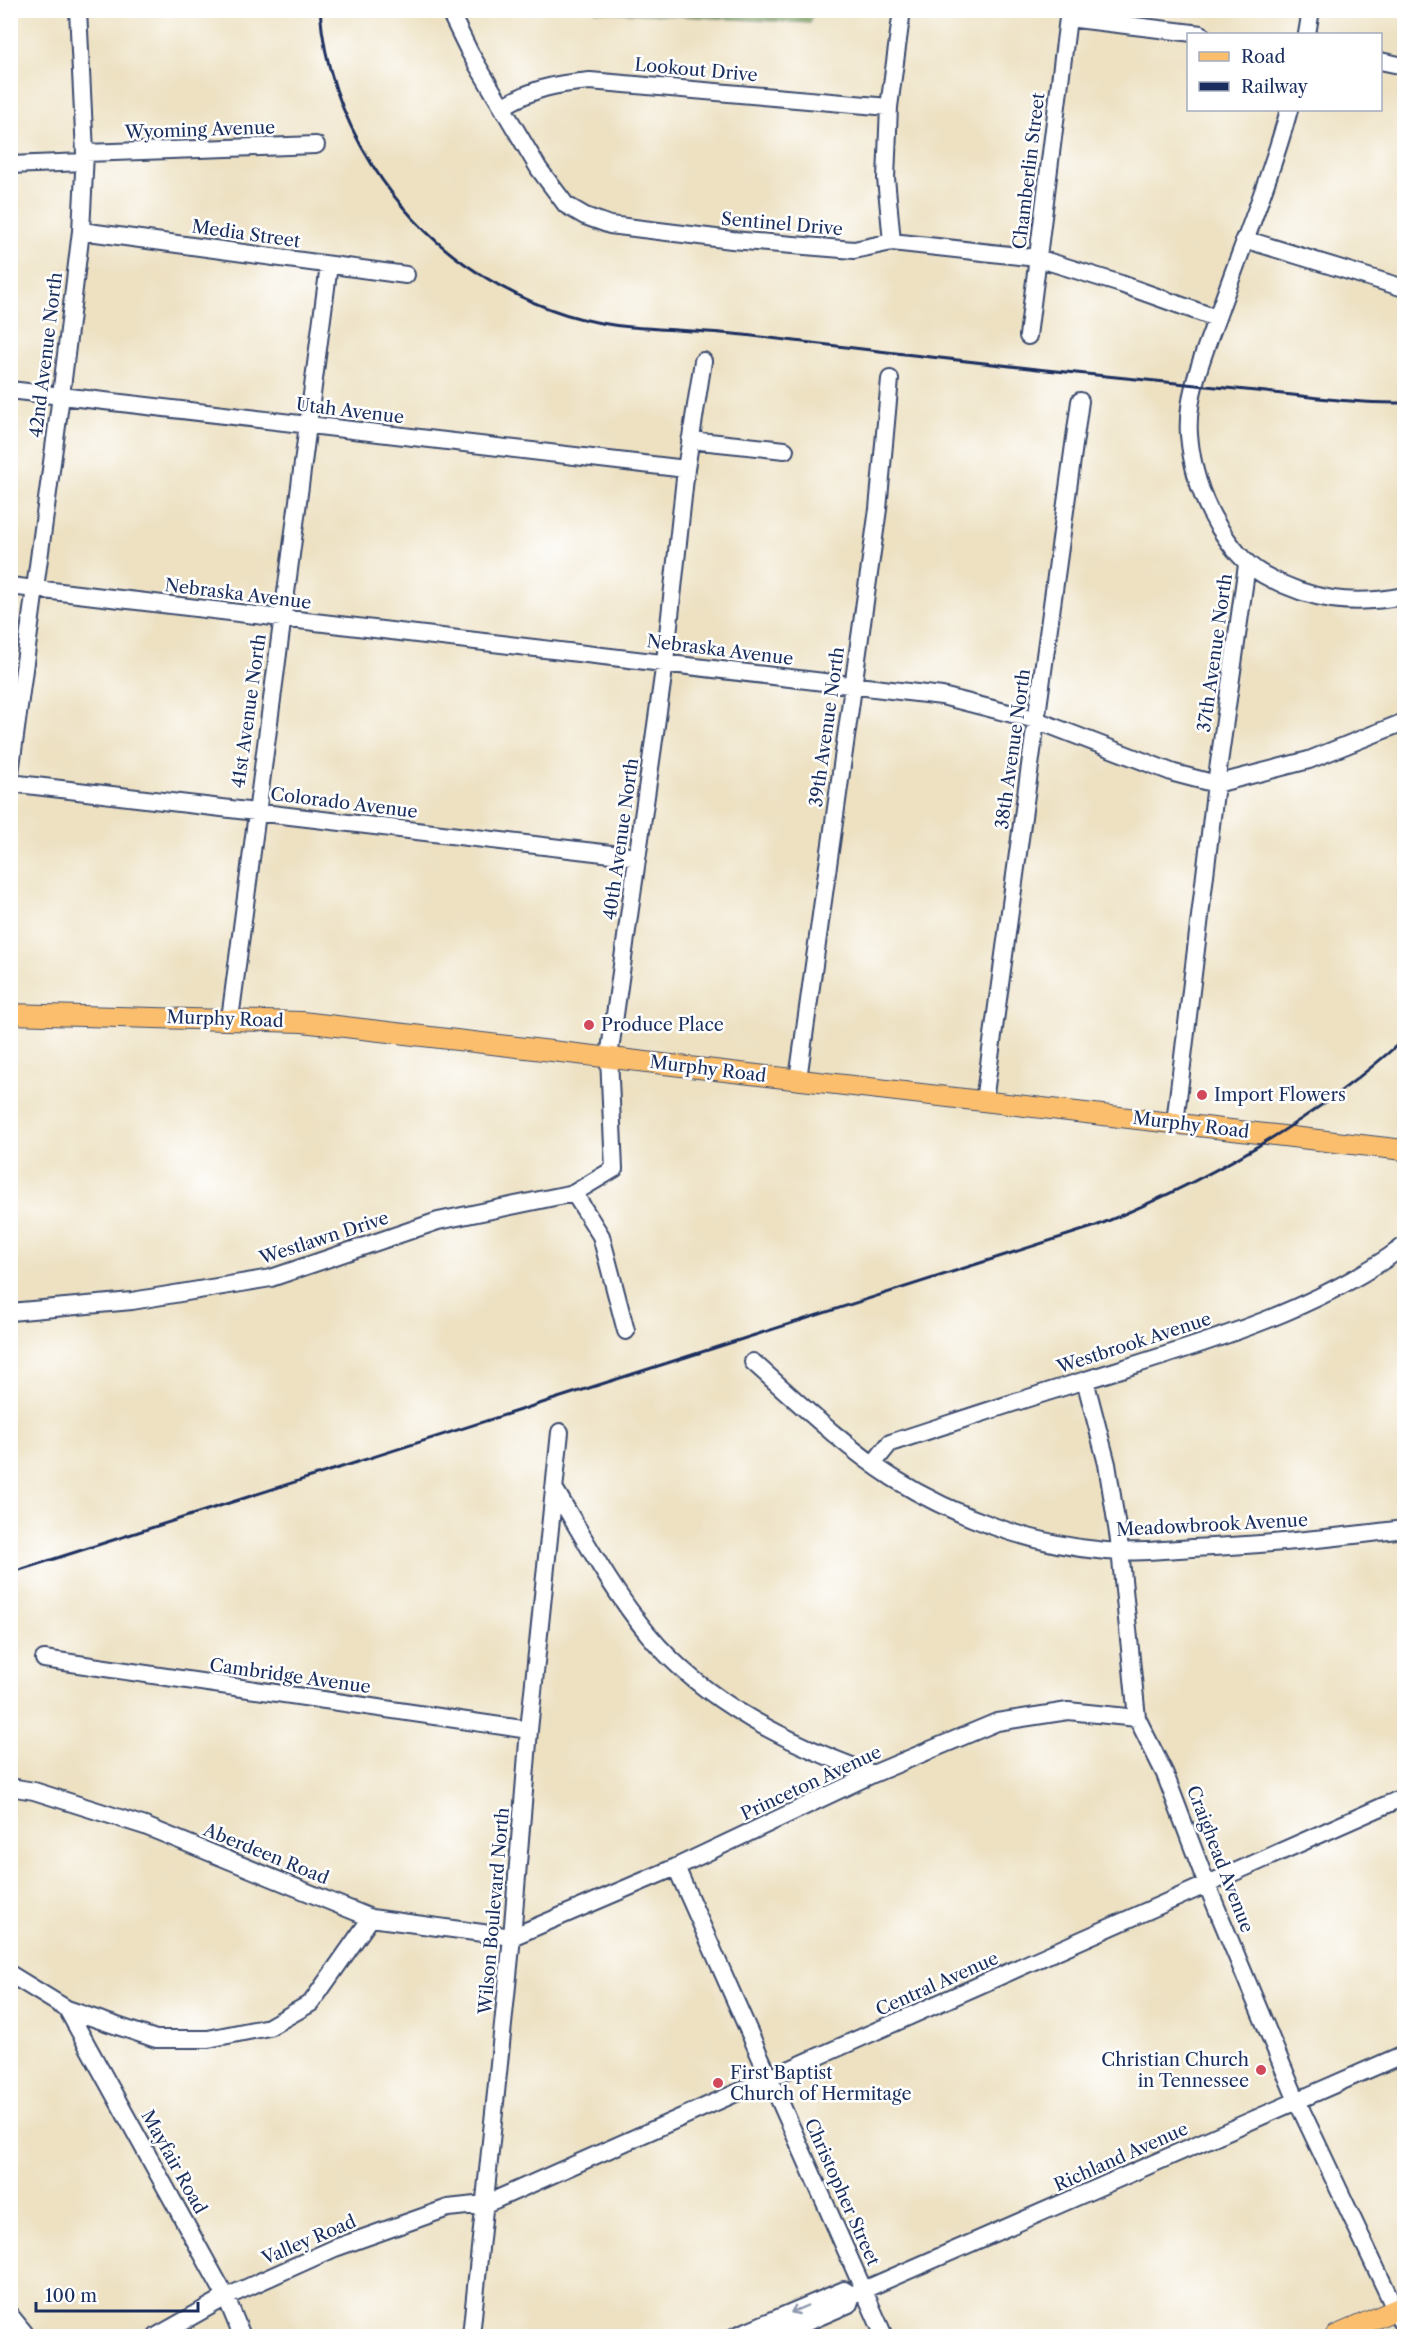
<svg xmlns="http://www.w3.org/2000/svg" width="1415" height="2347" font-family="'Libre Caslon Text',serif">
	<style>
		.forest { fill: url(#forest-crowns); stroke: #4c6a5d; stroke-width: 1.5 }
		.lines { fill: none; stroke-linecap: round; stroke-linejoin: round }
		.minor-casing { stroke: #3a4a6d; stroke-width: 20 }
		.major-casing { stroke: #3a4a6d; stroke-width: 22 }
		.minor { stroke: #fff; stroke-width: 16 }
		.major { stroke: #fabe6d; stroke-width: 20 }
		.rail { stroke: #1b2f5e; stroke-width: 3 }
		.oneway { stroke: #8d97ae }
		.poi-dot { fill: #d1495b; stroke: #fff; stroke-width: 2 }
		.labels { text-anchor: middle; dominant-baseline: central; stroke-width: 5; stroke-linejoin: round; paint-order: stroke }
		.street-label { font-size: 18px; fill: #1b2f5e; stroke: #fff }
		.poi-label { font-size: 18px; fill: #1b2f5e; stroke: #fff; text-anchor: start }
	</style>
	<defs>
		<pattern id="forest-crowns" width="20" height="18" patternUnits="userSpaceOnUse" patternTransform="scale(1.5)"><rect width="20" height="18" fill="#7ea65c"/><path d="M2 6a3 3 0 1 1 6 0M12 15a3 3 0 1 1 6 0" fill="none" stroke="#66884f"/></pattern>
	</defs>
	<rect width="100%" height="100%" fill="#fff"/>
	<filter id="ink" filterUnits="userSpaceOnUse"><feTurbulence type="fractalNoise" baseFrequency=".0167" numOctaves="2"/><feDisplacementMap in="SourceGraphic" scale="12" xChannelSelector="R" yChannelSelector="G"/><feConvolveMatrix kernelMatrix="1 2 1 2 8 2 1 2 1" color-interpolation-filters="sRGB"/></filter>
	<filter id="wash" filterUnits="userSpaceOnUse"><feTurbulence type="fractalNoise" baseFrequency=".008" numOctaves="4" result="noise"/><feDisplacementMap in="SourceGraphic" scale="24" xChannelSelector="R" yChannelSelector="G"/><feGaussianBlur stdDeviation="1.35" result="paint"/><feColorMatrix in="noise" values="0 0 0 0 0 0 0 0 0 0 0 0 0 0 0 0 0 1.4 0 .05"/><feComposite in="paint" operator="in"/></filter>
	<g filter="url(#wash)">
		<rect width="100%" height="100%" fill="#ede1c2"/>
		<path class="forest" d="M595,11L812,10V11L810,23Z"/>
	</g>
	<g filter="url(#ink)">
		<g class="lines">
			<defs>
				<path id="minor" d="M449,10L470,53L539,169L566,205L585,216L610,225L732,240L854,250L892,242L1037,258L1121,284L1216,318
					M1068,18L1201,34
					M1307,34L1311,10
					M1380,61L1404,66
					M504,106C534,88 555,84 590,81L889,107
					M1289,110C1271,176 1242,247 1219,312C1205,351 1186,393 1189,435C1192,468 1201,498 1218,526C1231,546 1243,563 1264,575C1311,601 1352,606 1404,596
					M85,153L316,145
					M10,165L84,162
					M81,231L406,275
					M1244,239L1404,288
					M892,242L886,178L889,107L902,10
					M1028,336L1069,10
					M10,390L686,469
					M690,440L785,450
					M10,586L942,696L1036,720L1174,773L1216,784L1309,760L1404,722
					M10,773L61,396L81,231L85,153L78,10
					M10,783L637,857
					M230,1019L329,265
					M798,1079L878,509L890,379
					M984,1101L1080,401
					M1175,1123L1216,784L1247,565
					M574,1193L601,1236L626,1331
					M10,1312L132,1301L271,1278L438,1221L574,1193L614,1169L609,1057L665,662L686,469L703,361
					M753,1362C798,1402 842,1445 893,1478C955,1517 1033,1545 1106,1551C1135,1553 1164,1550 1192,1548C1263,1545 1334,1538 1404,1529
					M1085,1380L1107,1464L1119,1540L1137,1718L1165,1774L1207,1885L1297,2101L1404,2328
					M873,1464L890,1443C955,1422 1020,1400 1086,1380C1192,1347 1315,1313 1404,1246
					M554,1488C584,1538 611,1589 648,1634C706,1704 790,1744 873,1774
					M44,1659L529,1730
					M10,1787L34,1791L145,1826L371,1918L512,1937L676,1867L873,1774L997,1722L1068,1711L1137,1718
					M676,1867L884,2336
					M10,1974L67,2009L156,2039H208L269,2027L311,2003L371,1918
					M67,2009L226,2297L242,2336
					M10,2315L27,2336
					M157,2336L226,2297L335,2248L448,2208L485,2204L497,2199L1404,1797
					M471,2336L512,1937L529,1730L560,1432
					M735,2336L844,2290L852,2295
					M775,2336L849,2304L852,2295L1404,2054"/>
				<path id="major" d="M10,1014L302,1022L1404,1150
					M1335,2336L1404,2306"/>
			</defs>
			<use href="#minor" class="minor-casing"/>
			<use href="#major" class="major-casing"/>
			<use href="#minor" class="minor"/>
			<use href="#major" class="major"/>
			<path class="rail" d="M320,10C328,119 395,224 488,279C531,305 581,323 631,327C668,330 706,331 744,335C845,347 945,359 1046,370C1119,377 1192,384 1266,392C1311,397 1359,404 1404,403
				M10,1573L1096,1226C1209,1180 1314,1121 1404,1039"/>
		</g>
		<defs><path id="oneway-shaft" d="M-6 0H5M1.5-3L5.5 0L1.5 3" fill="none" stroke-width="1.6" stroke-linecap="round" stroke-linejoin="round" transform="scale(1.5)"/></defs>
		<use class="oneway" href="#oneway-shaft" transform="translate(799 2309) rotate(157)"/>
	</g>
	<g class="poi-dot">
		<circle cx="589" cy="1025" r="6"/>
		<circle cx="1202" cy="1095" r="6"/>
		<circle cx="1261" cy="2070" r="6"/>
		<circle cx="718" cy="2083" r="6"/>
	</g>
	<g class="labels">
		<g class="street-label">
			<text transform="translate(696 70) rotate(5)">Lookout Drive</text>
			<text transform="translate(200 130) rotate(-2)">Wyoming Avenue</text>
			<text transform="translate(1029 171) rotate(-83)">Chamberlin Street</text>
			<text transform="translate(782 224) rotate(5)">Sentinel Drive</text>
			<text transform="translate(246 234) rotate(8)">Media Street</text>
			<text transform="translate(46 355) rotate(-83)">42nd Avenue North</text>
			<text transform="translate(350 411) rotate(7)">Utah Avenue</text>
			<text transform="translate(238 594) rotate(7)">Nebraska Avenue</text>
			<text transform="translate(720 650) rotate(7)">Nebraska Avenue</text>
			<text transform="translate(1215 653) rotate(-82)">37th Avenue North</text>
			<text transform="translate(249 711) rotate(-82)">41st Avenue North</text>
			<text transform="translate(827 727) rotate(-82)">39th Avenue North</text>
			<text transform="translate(1013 749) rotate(-82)">38th Avenue North</text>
			<text transform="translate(344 803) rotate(7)">Colorado Avenue</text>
			<text transform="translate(621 839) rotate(-82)">40th Avenue North</text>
			<text transform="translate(225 1019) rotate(2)">Murphy Road</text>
			<text transform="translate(708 1069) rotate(7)">Murphy Road</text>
			<text transform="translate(1191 1125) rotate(7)">Murphy Road</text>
			<text transform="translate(324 1238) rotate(-18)">Westlawn Drive</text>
			<text transform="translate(1134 1343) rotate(-18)">Westbrook Avenue</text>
			<text transform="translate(1212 1525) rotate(-3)">Meadowbrook Avenue</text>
			<text transform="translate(290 1676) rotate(8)">Cambridge Avenue</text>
			<text transform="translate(811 1783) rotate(-25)">Princeton Avenue</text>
			<text transform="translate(266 1854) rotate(22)">Aberdeen Road</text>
			<text transform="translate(1220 1859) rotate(69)">Craighead Avenue</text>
			<text transform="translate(494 1911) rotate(-85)">Wilson Boulevard North</text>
			<text transform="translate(937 1984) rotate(-24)">Central Avenue</text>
			<text transform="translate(1121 2157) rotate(-24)">Richland Avenue</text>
			<text transform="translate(174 2162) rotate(61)">Mayfair Road</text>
			<text transform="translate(842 2192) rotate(66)">Christopher Street</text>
			<text transform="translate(309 2240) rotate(-23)">Valley Road</text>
		</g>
		<g class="poi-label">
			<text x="601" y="1025">Produce Place</text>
			<text x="1214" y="1095">Import Flowers</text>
			<text x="1249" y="2060" text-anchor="end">Christian Church<tspan x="1249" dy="21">in Tennessee</tspan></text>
			<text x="730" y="2073">First Baptist<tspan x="730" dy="21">Church of Hermitage</tspan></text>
		</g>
	</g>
	<rect width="1415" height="2347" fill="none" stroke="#fff" stroke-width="36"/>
	<rect x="1187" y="33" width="195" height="78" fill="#ffffff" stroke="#a4acbf" stroke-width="1.5"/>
	<rect x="1199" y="52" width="30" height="9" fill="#fabe6d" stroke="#a4acbf" stroke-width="1.5"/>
	<text x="1241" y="63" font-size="18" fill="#1b2f5e">Road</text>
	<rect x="1199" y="82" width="30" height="9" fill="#1b2f5e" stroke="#a4acbf" stroke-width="1.5"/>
	<text x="1241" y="93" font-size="18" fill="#1b2f5e">Railway</text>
	<path d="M36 2302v9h162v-9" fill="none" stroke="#1b2f5e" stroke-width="3"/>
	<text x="45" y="2302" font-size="18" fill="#1b2f5e" stroke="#ffffff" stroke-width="4.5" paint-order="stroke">100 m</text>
</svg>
